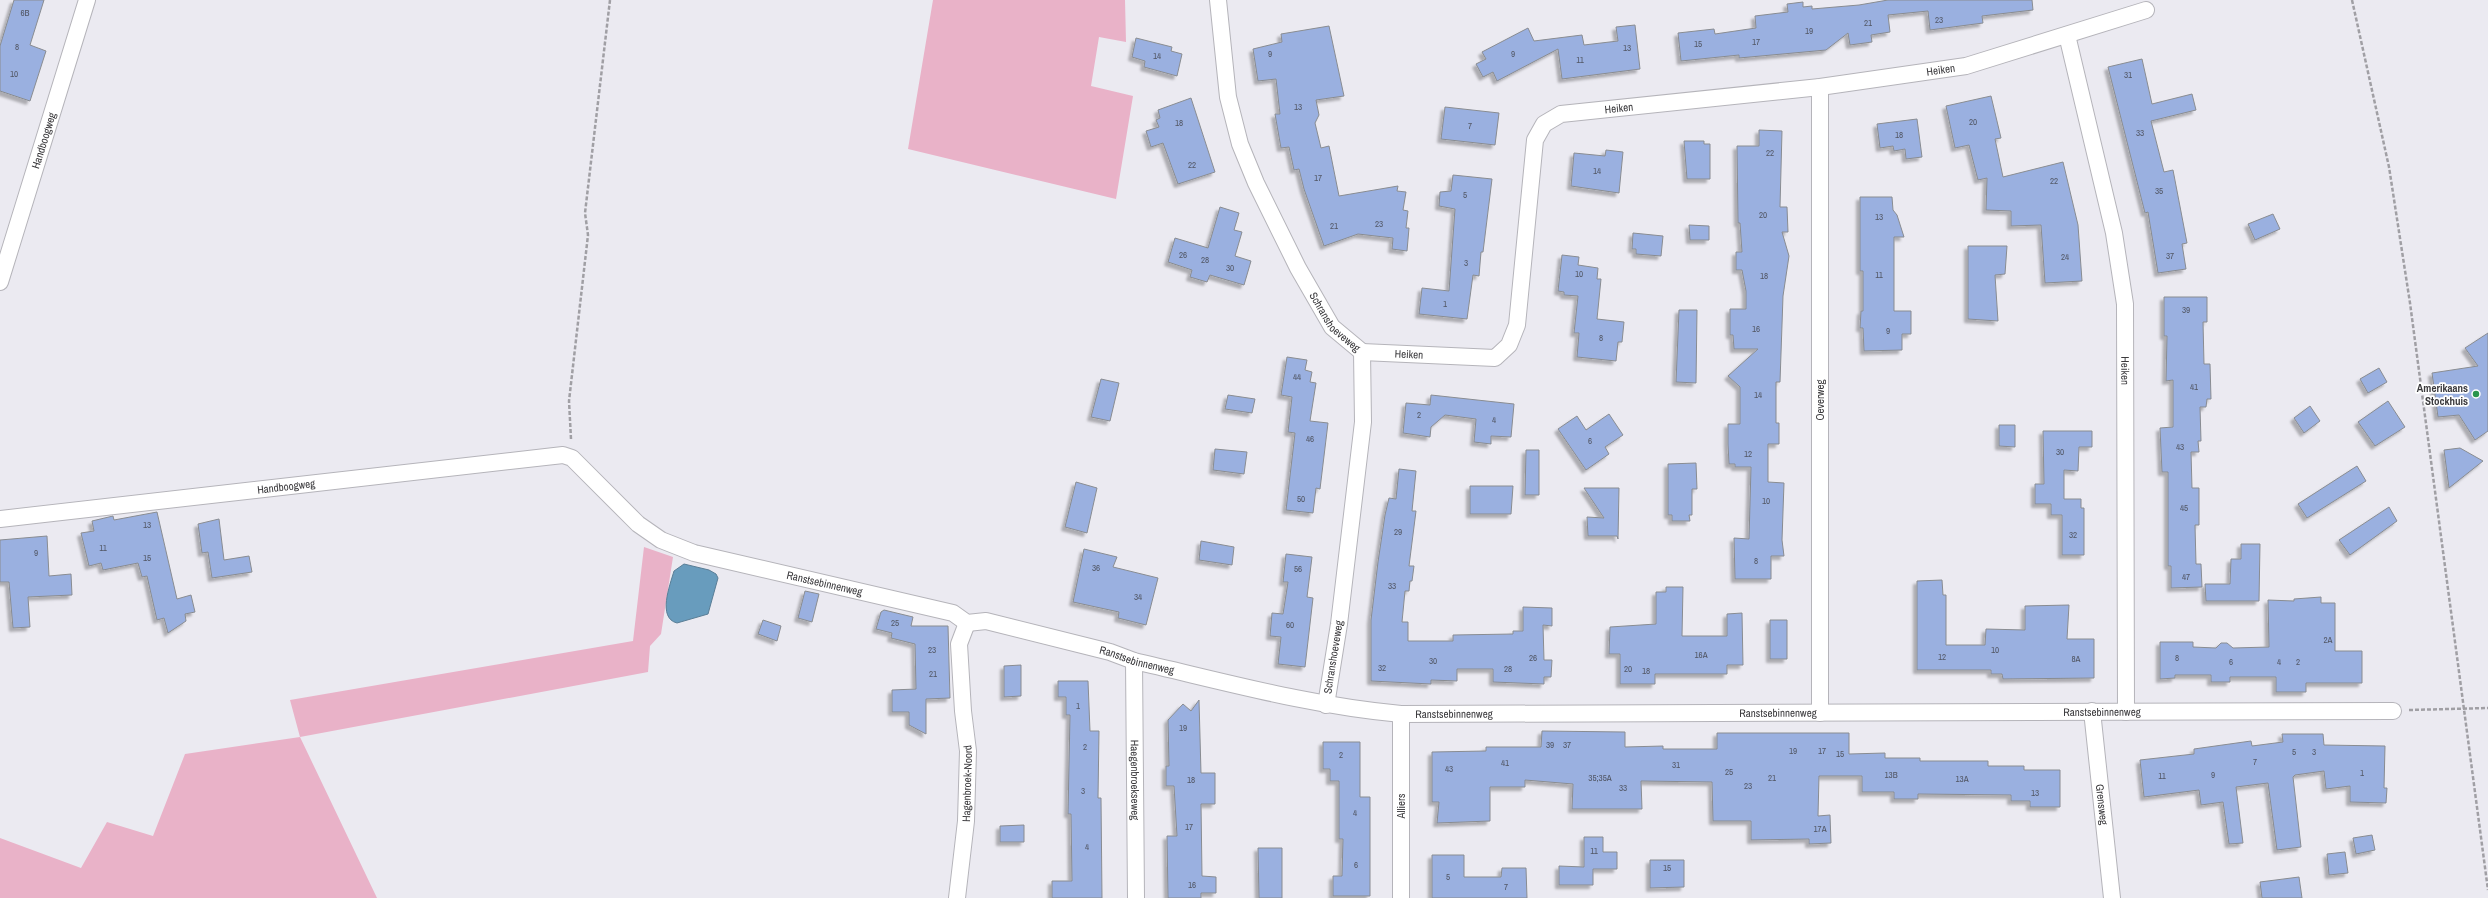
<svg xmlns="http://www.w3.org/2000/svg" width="2488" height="898" font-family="'Archivo Narrow',sans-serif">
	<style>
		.green { fill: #e9b2c8 }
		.water { fill: #689cbd; stroke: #5a7e96 }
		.building { fill: #9ab0e0; stroke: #898c91; filter: url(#shadow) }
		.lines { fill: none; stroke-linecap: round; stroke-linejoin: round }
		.minor-casing { stroke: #b5b4ba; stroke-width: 18 }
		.path { stroke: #a09fa4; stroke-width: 2.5; stroke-dasharray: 4 2; stroke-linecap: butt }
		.minor { stroke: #fff; stroke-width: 16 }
		.poi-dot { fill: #29954d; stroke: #fff; stroke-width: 1.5 }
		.labels { text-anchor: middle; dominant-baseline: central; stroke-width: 3.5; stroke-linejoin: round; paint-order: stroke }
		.number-label { font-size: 9px; fill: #525765 }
		.street-label { font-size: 11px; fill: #3a393c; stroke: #fff }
		.poi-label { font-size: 11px; font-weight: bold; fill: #3a393c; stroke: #fff; text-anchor: end }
	</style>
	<defs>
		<filter id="shadow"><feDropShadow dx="-3.5" dy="3.5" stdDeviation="1" flood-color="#0004"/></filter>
	</defs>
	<rect width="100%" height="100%" fill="#ebeaf1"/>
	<path class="green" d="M933,0H1125L1126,42L1099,37L1091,86L1133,96L1116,199L908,149Z
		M644,547L673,557L661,634L650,646L648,672L300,737L377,898H0V838L81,868L107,822L153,836L185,754L300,737L290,700L633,641Z"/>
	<path class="water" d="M684,564L709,570L716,574L718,578L708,614L677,623C657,618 670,585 674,571Z"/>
	<path class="building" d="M14,0H44L30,45L46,51L30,101L0,91V46Z
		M1888,0H2032L2033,10L1982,16L1983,23L1930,30L1928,11L1888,15L1890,32L1871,35L1872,42L1850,45L1848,33L1826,50L1739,58V55L1681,61L1678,33L1714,29L1715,34L1756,28L1755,16L1788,12L1787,4L1803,2V7L1812,6V9L1859,5Z
		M1635,25L1640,69L1562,79L1558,49L1497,81L1493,72L1483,77L1476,64L1486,59L1482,52L1528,28L1534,41L1582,35L1584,45L1618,41L1616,27Z
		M1329,26L1344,96L1316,100L1319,115L1315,123L1321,148L1329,146L1339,196L1398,186L1397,191L1406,192L1403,210L1408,211L1406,228H1409L1407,251L1392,249L1393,238L1358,234L1324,246L1304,189L1299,169L1294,170L1289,147L1281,148L1275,114H1280L1276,79L1258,81L1253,49L1282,42L1281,34Z
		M1136,38L1172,47L1171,51L1182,54L1177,76L1144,67L1145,61L1132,57Z
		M2142,59L2152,104L2192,94L2196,110L2151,121L2164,172L2173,170L2187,243L2182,244L2186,269L2158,273L2148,212L2145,213L2108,67Z
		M1991,96L2001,138L1995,139L2003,177L2063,162L2078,225L2082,281L2045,283L2041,225L2011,226V211L1986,210L1987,178L1978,180L1969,145L1955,148L1946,106Z
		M1191,98L1215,172L1178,184L1163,143L1151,147L1146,131L1159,127L1156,120L1160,118L1158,110Z
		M1445,107L1499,113L1495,145L1441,139Z
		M1917,119L1922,157L1906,159L1905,149L1894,151L1893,146L1880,148L1877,124Z
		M1759,130L1782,131L1780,207H1787L1788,232H1782L1789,256L1783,296L1780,382H1776V423H1779V444H1768V482L1784,483L1782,540L1784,556H1771V579H1735L1734,538L1749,539L1751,467H1735V464H1729L1728,444V424H1740V387L1728,376L1758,349H1734L1733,335H1730V309H1746V291L1742,270H1736V252H1742L1740,223H1738L1737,146H1759Z
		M1684,141H1704V144H1710V179H1687Z
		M1606,150L1623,152L1619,193L1571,186L1574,153L1605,156Z
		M1453,175L1492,179L1483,252H1481L1479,276L1473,275L1467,319L1419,314L1422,288L1449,291L1455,209L1439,206L1440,192L1451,191Z
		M1860,197H1892L1893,210L1897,215L1904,237H1894V311H1911V334H1902V350L1864,351L1863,328H1860L1861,311H1863V271H1860Z
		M1220,207L1239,213L1234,230L1242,232L1235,256L1251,261L1244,285L1210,275L1207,282L1190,277L1192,270L1168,262L1175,238L1208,248Z
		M2273,214L2280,229L2255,240L2248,224Z
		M1689,225L1709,226V240H1690Z
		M1633,233L1663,236L1661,256L1636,254V249H1632Z
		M1968,246H2007L2005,274L1995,275L1998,321L1968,319Z
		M1562,255L1579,257L1578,265L1598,268L1597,279H1601L1597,319L1624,322L1622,342H1618L1616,361L1577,357L1579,333H1574L1578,296L1564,295V292L1558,291Z
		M2164,297H2207V322H2203L2204,364H2210L2211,399H2207L2206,407H2200L2201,441H2198L2199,452H2191L2192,488H2199V525H2195L2196,564H2201L2202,587L2171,588V566H2168V472H2162L2160,428L2173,427V380L2166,381L2167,336H2164Z
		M1679,310H1697L1696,383L1676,382Z
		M2488,333V431L2475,440L2459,415L2438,417L2432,373L2478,366L2465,348Z
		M1287,357L1307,360L1305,370L1312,372L1310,382L1316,383L1310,421L1328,423L1320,489L1316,488L1313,513L1286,510L1295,433L1288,432L1292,397L1281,395Z
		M2379,368L2387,382L2368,393L2360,379Z
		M1101,379L1119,383L1110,421L1091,417Z
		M1228,395L1255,399L1252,413L1225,409Z
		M1431,395L1514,404L1511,437L1491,436V444L1474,442L1476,419L1445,415L1431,427L1430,437L1403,433L1406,403L1430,405Z
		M2388,401L2405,427L2375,446L2358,422Z
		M2310,406L2320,421L2304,433L2294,418Z
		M1609,414L1623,435L1605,447L1609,454L1586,470L1558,429L1577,416L1586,430Z
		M1999,425H2015V447L1999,446Z
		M2043,431H2092V447H2079L2078,471L2064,470V499H2081V508H2084V555H2062V515H2051V504H2035V484H2044Z
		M2460,448L2483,461L2449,488L2444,450Z
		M1215,449L1247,452L1244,474L1213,470Z
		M1526,450H1539V495H1525Z
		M1696,463L1697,489H1692V515H1689L1690,521H1672V515H1668V464Z
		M2357,466L2366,481L2307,518L2298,504Z
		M1399,469L1416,471L1412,511H1416L1409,566H1414L1412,581H1410L1409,591H1405L1402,622H1408V641H1453V635L1513,634V631H1523V607L1552,608V626L1543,625L1544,660H1552L1551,677H1544V684L1493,682V669H1457V681L1431,680V684L1371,681V620L1378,562L1385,515L1389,498L1396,499Z
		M1076,482L1097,488L1087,533L1065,527Z
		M1470,486H1513L1511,514H1470Z
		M1584,488H1619L1618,539L1617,536H1588L1587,517L1604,518Z
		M2389,507L2397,521L2350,555L2339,540Z
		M157,512L177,599L191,595L195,612L185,614L186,621L168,633L164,618L157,620L147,576L142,577L138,563L103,570L101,563L89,566L81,533L94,531L92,521L113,516L114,520Z
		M219,519L224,560L249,556L252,572L212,578L208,552L202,553L198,524Z
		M47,536L49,576L71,574L72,595L28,597L30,627L13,628L9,582H0V540Z
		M1201,541L1234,547L1232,565L1199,560Z
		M2241,544H2260L2259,601H2206L2205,584H2230L2231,559H2241Z
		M1084,549L1117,557L1113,567L1158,578L1146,625L1118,618L1119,612L1073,602Z
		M1286,554L1312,557L1307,597L1313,598L1305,667L1278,664L1281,637L1270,636L1272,613L1283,614L1288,582H1283Z
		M1942,580L1943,595H1946V645H1985L1986,629L2025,630V606L2069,605L2067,639H2094V678L2003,679L2002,674H1991V670H1917V581Z
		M1666,587H1683L1682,636H1727V614L1742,613L1743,665H1727V674H1655V684H1620V654H1609L1610,627L1656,624V592H1666Z
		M805,591L819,594L812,622L798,618Z
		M2321,597V603H2335V651H2362V683H2306V692H2276V677H2230V682H2211V675H2175V678L2160,679V642H2193V647L2216,648L2221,643H2227L2233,648L2269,647L2268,600L2294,601V599Z
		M884,610L913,617L911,626H948L950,698L926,699V734L909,725V712H892V690L916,689L915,644L891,638L892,633L876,629L881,612Z
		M763,620L781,626L777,641L758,634Z
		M1770,620H1787V659H1770Z
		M1021,665V696L1004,697V666Z
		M1058,681H1088L1090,731H1099L1098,798H1101L1102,898H1052V881H1072L1071,814H1068L1070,715H1066V697H1058Z
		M1199,700L1201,773H1215V804H1201L1202,876L1216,877V893H1201V898H1168L1167,836H1177L1174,786H1166V766H1169L1168,720L1183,704L1191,711Z
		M1542,731L1625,732V747L1663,746V749H1717V733H1849V754L1885,753V758H1920V761H1988V766H2024V770H2060V807H2030V801H2011V795L1918,794V799H1894V792H1862V776H1819L1818,816L1830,815L1831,843L1809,844V839L1751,840V821H1713L1712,782L1641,781L1642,809H1572L1573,784L1525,780V787H1490V821L1437,823L1439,802H1432V752L1486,751V747H1541Z
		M2282,734H2323L2324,745L2385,746L2384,788H2387L2386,803L2350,802V786L2326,789L2324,771L2295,775L2293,777L2301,847L2277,850L2268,783L2236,787L2243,843L2229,844L2223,802L2201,805L2199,790L2144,797L2140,760L2194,754V749L2251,741L2252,746L2283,742Z
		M1323,742H1360V797H1370V896H1333V876H1342L1343,839H1339V781H1330V769H1323Z
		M1024,825V842H1000V826Z
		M2372,835L2375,850L2356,854L2353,838Z
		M1584,837H1603V852H1617V869H1593V885H1559V866L1584,867Z
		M1258,848H1282V898H1259Z
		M2345,852L2348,873L2329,875L2327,854Z
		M1432,855H1464V877H1501L1502,868H1526L1527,898H1432Z
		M1650,860H1684V887L1650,888Z
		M2299,877L2302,898H2262L2260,882Z"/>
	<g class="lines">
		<defs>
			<g id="minor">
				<path id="s1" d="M1218,0L1228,97L1240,144L1256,183L1298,268L1332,327L1362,352L1363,422L1339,624L1326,705"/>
				<path id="s2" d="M2067,35L2114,233L2125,304L2126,712"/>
				<path d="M1820,87V713"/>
				<path id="s3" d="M0,282L87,0"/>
				<path id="s4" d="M1362,352L1495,358L1509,345L1517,325L1535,140L1544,124L1561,114L1820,87L1966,66L2146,10"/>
				<path id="s5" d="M0,519L563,455L572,458L638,524L661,540L694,553L953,613L967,623L986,621L1110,652L1134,661C1222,681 1310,706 1401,714L2393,711"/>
				<path id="s6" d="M1134,661L1136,898"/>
				<path id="s7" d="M2092,711L2112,898"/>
				<path id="s8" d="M957,898L966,821L968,751L963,711L959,644L967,623"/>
				<path d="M1401,898V714"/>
			</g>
		</defs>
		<use href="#minor" class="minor-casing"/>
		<path class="path" d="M2352,0L2389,167L2410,303L2488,890
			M571,439L569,401L588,235L585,213L610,0
			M2409,710L2488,708"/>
		<use href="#minor" class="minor"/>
	</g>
	<circle class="poi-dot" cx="2476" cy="394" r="4"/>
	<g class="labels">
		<g class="number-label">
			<text x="25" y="13">6B</text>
			<text x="1939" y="20">23</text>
			<text x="1868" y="23">21</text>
			<text x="1809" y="31">19</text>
			<text x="1756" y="42">17</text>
			<text x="1698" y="44">15</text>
			<text x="17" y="47">8</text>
			<text x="1627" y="48">13</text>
			<text x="1270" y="54">9</text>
			<text x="1513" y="54">9</text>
			<text x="1157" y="56">14</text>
			<text x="1580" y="60">11</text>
			<text x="14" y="74">10</text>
			<text x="2128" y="75">31</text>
			<text x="1298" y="107">13</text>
			<text x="1973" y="122">20</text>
			<text x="1179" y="123">18</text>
			<text x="1470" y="126">7</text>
			<text x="2140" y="133">33</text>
			<text x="1899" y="135">18</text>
			<text x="1770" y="153">22</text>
			<text x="1192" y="165">22</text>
			<text x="1597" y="171">14</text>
			<text x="1318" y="178">17</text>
			<text x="2054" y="181">22</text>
			<text x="2159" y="191">35</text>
			<text x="1465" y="195">5</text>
			<text x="1763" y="215">20</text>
			<text x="1879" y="217">13</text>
			<text x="1379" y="224">23</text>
			<text x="1334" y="226">21</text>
			<text x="1183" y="255">26</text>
			<text x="2170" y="256">37</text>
			<text x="2065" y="257">24</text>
			<text x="1205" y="260">28</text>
			<text x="1466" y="263">3</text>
			<text x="1230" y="268">30</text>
			<text x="1579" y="274">10</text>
			<text x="1879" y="275">11</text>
			<text x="1764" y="276">18</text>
			<text x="1445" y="304">1</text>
			<text x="2186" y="310">39</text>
			<text x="1756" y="329">16</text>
			<text x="1888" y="331">9</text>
			<text x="1601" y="338">8</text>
			<text x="1297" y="377">44</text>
			<text x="2194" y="387">41</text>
			<text x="1758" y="395">14</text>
			<text x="1419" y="415">2</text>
			<text x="1494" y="420">4</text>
			<text x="1310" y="439">46</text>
			<text x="1590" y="441">6</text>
			<text x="2180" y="447">43</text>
			<text x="2060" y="452">30</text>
			<text x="1748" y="454">12</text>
			<text x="1301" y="499">50</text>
			<text x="1766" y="501">10</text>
			<text x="2184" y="508">45</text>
			<text x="147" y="525">13</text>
			<text x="1398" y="532">29</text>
			<text x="2073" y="535">32</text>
			<text x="103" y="548">11</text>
			<text x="36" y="553">9</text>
			<text x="147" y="558">15</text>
			<text x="1756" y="561">8</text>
			<text x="1096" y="568">36</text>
			<text x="1298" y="569">56</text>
			<text x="2186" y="577">47</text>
			<text x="1392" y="586">33</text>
			<text x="1138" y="597">34</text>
			<text x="895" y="623">25</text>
			<text x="1290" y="625">60</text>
			<text x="2328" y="640">2A</text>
			<text x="932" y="650">23</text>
			<text x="1995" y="650">10</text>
			<text x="1701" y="655">16A</text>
			<text x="1942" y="657">12</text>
			<text x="1533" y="658">26</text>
			<text x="2177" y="658">8</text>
			<text x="2076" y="659">8A</text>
			<text x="1433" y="661">30</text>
			<text x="2231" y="662">6</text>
			<text x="2279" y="662">4</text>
			<text x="2298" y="662">2</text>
			<text x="1382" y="668">32</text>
			<text x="1508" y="669">28</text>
			<text x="1628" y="669">20</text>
			<text x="1646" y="671">18</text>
			<text x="933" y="674">21</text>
			<text x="1078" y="706">1</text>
			<text x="1183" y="728">19</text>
			<text x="1550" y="745">39</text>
			<text x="1567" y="745">37</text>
			<text x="1085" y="747">2</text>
			<text x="1793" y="751">19</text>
			<text x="1822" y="751">17</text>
			<text x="2294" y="752">5</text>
			<text x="2314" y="752">3</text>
			<text x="1840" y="754">15</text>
			<text x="1341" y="755">2</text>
			<text x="2255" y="762">7</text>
			<text x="1505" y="763">41</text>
			<text x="1676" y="765">31</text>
			<text x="1449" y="769">43</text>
			<text x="1729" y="772">25</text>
			<text x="2362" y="773">1</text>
			<text x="1891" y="775">13B</text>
			<text x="2213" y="775">9</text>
			<text x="2162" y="776">11</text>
			<text x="1600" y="778">35;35A</text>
			<text x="1772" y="778">21</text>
			<text x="1962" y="779">13A</text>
			<text x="1191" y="780">18</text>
			<text x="1748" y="786">23</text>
			<text x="1623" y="788">33</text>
			<text x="1083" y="791">3</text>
			<text x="2035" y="793">13</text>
			<text x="1355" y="813">4</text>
			<text x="1189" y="827">17</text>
			<text x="1820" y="829">17A</text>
			<text x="1087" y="847">4</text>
			<text x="1594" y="851">11</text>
			<text x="1356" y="865">6</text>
			<text x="1667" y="868">15</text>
			<text x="1448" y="877">5</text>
			<text x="1192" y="885">16</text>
			<text x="1506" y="887">7</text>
		</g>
		<g class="street-label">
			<text stroke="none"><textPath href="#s4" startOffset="780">Heiken</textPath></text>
			<text stroke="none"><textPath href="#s4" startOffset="456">Heiken</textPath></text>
			<text stroke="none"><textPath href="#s3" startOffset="148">Handboogweg</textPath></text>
			<text stroke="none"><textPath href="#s1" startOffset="349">Schranshoeveweg</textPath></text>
			<text stroke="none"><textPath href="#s4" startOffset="47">Heiken</textPath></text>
			<text stroke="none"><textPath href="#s2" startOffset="342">Heiken</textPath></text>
			<text transform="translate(1820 400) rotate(-90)">Oeverweg</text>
			<text stroke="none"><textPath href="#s5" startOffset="288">Handboogweg</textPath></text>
			<text stroke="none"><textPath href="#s5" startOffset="867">Ranstsebinnenweg</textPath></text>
			<text transform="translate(1333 657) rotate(-81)">Schranshoeveweg</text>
			<text stroke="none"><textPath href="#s5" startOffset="1191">Ranstsebinnenweg</textPath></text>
			<text stroke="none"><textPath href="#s5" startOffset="2162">Ranstsebinnenweg</textPath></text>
			<text stroke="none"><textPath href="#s5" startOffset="1838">Ranstsebinnenweg</textPath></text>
			<text stroke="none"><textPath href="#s5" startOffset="1514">Ranstsebinnenweg</textPath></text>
			<text stroke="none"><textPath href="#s6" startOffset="119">Haegenbroekseweg</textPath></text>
			<text stroke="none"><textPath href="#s8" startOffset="115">Hagenbroek-Noord</textPath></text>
			<text stroke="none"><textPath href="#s7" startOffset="94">Grensweg</textPath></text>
			<text transform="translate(1401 806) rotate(-90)">Alliers</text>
		</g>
		<g class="poi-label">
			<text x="2468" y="388">Amerikaans<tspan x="2468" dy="13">Stockhuis</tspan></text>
		</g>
	</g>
</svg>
